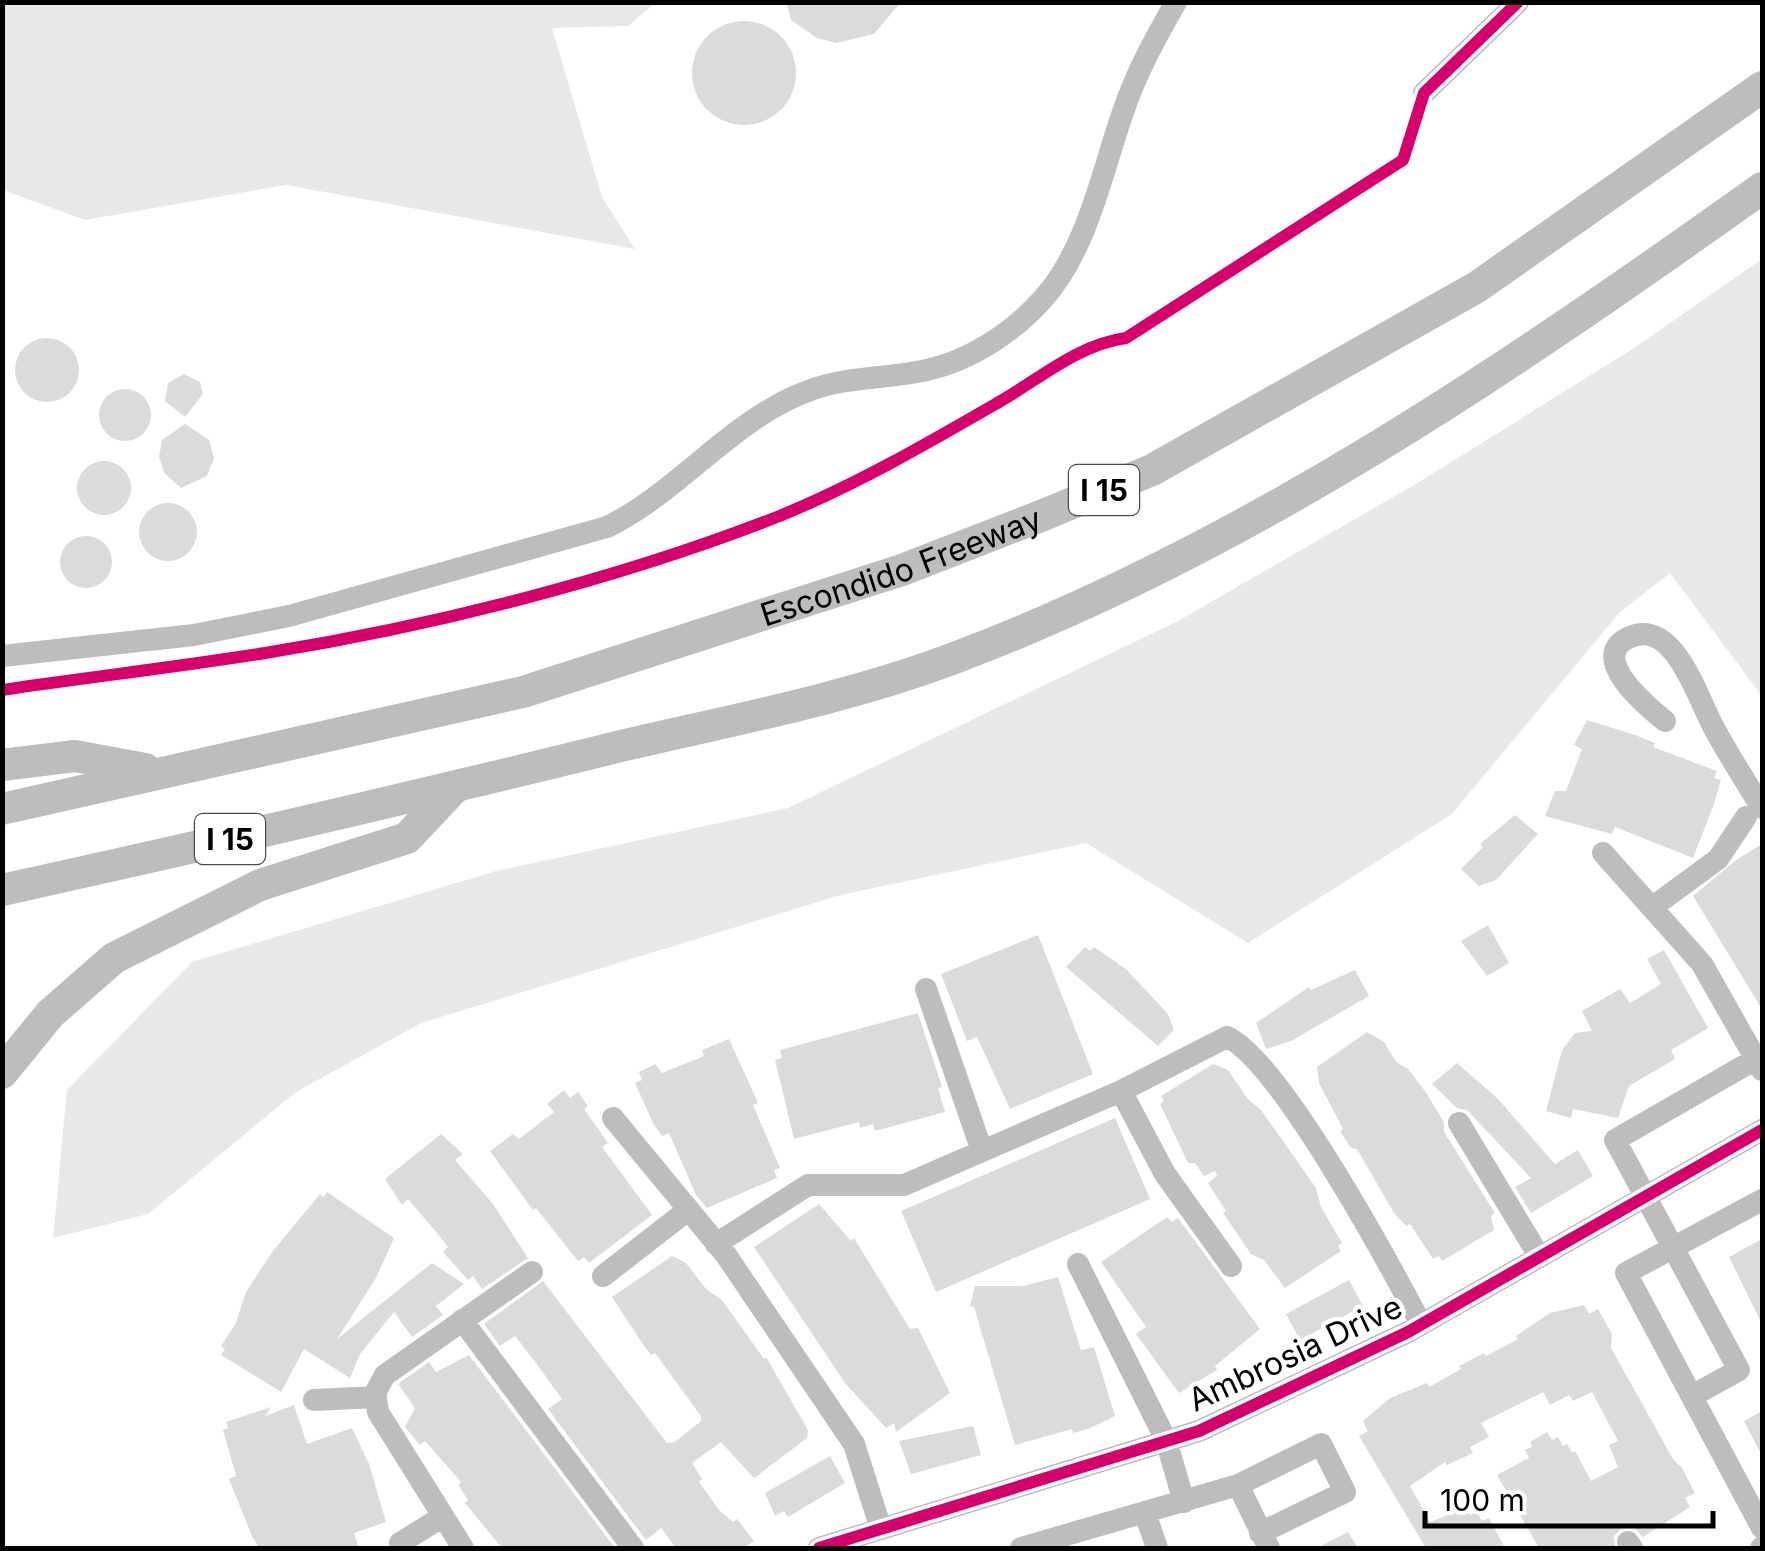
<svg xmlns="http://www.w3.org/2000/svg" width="1765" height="1551" font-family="Inter,sans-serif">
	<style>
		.green { fill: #e8e8e8 }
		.building { fill: #dbdbdb }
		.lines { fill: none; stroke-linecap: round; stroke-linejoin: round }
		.minor { stroke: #bdbdbd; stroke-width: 22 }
		.highway { stroke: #bdbdbd; stroke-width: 32 }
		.cycleway-casing { stroke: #fff; stroke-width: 19 }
		.cycleway { stroke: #d6006c; stroke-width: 12 }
		.labels { text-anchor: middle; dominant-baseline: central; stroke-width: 9; stroke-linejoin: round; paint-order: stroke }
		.shield { fill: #fff; stroke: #4c4c4c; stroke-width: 2.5 }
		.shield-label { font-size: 30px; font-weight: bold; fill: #000 }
		.street-label { font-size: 32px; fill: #000; stroke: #fff }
	</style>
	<rect width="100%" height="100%" fill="#fff"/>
	<path class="green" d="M2,3H655L628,26L552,28L602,197L635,249L286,185L85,220L3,190Z
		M1762,259V696L1670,573L1619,613L1452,814L1248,943L1086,843L841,895L421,1023L296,1092L148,1214L53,1238L67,1090L192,962L496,871L788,808L1176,622L1416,484L1634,348Z"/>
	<path class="building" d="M786,2H901L874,34L836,43L817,38L791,20Z
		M692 73a52 52 0 1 1 104 0a52 52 0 1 1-104 0Z
		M15 370a32 32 0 1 1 64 0a32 32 0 1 1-64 0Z
		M184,374L200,382L203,394L185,417L165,401L168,383Z
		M99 415a26 26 0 1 1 52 0a26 26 0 1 1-52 0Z
		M185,424L209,440L214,458L207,476L181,488L165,474L159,457L162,440Z
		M77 488a27 27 0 1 1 54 0a27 27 0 1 1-54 0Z
		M139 532a29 29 0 1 1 58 0a29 29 0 1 1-58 0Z
		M60 562a26 26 0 1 1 52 0a26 26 0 1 1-52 0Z
		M1587,720L1635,735L1655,743L1653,747L1717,771L1714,778L1721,780L1714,804L1693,858L1615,827L1612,834L1545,816L1555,791H1566L1582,749L1574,745Z
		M1515,815L1538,834L1496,880L1479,886L1461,869L1483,847L1480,844Z
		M1762,844V1009L1693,896L1736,860Z
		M1488,925L1509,963L1487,976L1461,941Z
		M1038,935L1093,1074L1010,1109L977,1037L967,1041L941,974Z
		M1085,947L1090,951L1094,947L1126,969L1168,1014L1174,1030L1158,1046L1066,967Z
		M1664,950L1708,1028L1671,1050L1675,1059L1629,1086L1618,1118L1573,1109L1571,1118L1546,1111L1562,1050L1575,1033L1592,1031L1582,1011L1620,989L1630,1003L1661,984L1647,959Z
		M1355,970L1369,996L1291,1041L1266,1049L1256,1023L1309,987L1311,990Z
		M918,1013L942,1087L938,1088L945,1112L875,1131L873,1124L860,1128L859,1122L794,1139L775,1060L782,1058L780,1050Z
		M1367,1032L1384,1042L1396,1062L1408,1069L1425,1091L1444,1122V1132L1495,1213L1491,1216L1494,1230L1442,1261L1439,1256L1433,1259L1410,1224L1406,1226L1394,1213L1357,1149L1351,1148L1340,1131L1343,1129L1319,1083L1317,1067Z
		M729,1039L758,1103L753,1105L780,1168L774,1170L777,1178L707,1208L696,1195L669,1133L662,1136L654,1125L635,1083L642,1080L639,1072L655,1064L662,1073L704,1056L702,1050Z
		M1457,1063L1498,1099L1555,1164L1578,1150L1593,1176L1531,1213L1515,1187L1531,1178L1467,1110L1457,1108L1432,1084Z
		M1213,1064L1228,1070L1247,1098L1261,1110L1316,1188L1321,1207L1342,1243L1338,1246L1341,1251L1285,1288L1264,1260L1251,1254L1223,1213L1226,1211L1208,1183L1217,1176L1215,1171L1204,1176L1195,1163H1188L1160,1104L1164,1101L1161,1096Z
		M564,1090L570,1098L578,1092L588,1106L584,1109L608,1143L602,1147L652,1215L589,1263L584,1257L578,1261L536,1208L533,1210L490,1151L513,1134L519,1139L554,1112L547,1104Z
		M1115,1118L1150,1199L936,1292L901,1211Z
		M441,1134L463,1154L455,1160L493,1204L528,1258L482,1289L473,1276L468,1280L443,1252L448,1247L438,1234L408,1199L402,1205L385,1179Z
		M327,1192L394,1238L376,1278L337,1339L432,1263L464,1284L436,1306L443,1315L412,1337L394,1312L360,1354L350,1378L304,1349L281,1392L221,1355L225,1349L221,1346L236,1323L246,1292L273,1251L320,1194L324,1197Z
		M819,1204L851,1241L854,1238L910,1329L918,1328L950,1393L896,1432L894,1423L886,1428L845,1383L754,1247Z
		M1167,1217L1172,1222L1178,1218L1260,1329L1215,1366L1217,1370L1179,1393L1136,1334L1146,1327L1101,1262Z
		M1762,1239V1324L1729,1257Z
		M672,1256L686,1263L706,1289L722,1300L764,1359L766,1357L808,1430L807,1438L754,1478L721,1442L692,1463L702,1479L699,1482L719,1510L733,1522L737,1519L754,1541L744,1548H676L661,1528L646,1540L548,1409L562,1399L536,1363L515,1336L500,1346L484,1324L543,1281L667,1443L675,1442L701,1421V1416L655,1353L651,1355L640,1340L612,1297Z
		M1058,1277L1081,1350L1094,1347L1115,1416L1088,1429L1073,1433L1072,1429L1015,1445L974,1307L970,1306L975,1286H1023Z
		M1349,1280L1363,1306L1300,1340L1286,1314Z
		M1584,1305L1589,1314L1598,1309L1612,1334L1611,1348L1673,1459L1682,1468L1695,1493L1685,1498L1690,1507L1643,1537L1634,1528L1621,1529L1614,1536L1615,1548H1539L1497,1475L1529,1458L1525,1450L1532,1447L1530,1442L1547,1432L1552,1440L1558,1437L1563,1446L1567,1444L1572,1453L1575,1451L1591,1481L1618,1467L1609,1445L1618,1441L1592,1392L1573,1401L1569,1395L1550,1405L1543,1392L1481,1423L1489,1437L1470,1447L1473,1453L1447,1465L1445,1462L1410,1486L1430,1522L1466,1508L1470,1515L1477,1512L1482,1521L1489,1518L1505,1548H1426L1359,1436L1368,1431L1363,1421L1390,1398L1427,1383L1429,1387L1461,1369L1459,1366L1484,1353L1486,1356L1518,1339L1516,1336L1550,1313Z
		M469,1355L615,1548H502L465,1503L468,1500L458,1485L461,1482L425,1441L420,1445L405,1427L415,1408L398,1384L429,1362L436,1372Z
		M294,1405L307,1444L352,1428L369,1464L386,1522L354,1533L359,1548H259L252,1536L229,1479L236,1476L223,1430L228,1428L226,1422L271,1407L265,1416Z
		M1762,1411V1456L1744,1421Z
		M973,1426L981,1455L911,1474L899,1441Z
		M830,1456L845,1483L788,1517L784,1511L775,1516L765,1493Z
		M1348,1532L1358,1548H1317Z"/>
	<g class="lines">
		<path class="minor" d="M1424,93L1518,2
			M2,656L194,635L289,616L607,527C679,492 732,419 808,391C847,376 887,379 927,370C971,360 1012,333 1042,300C1087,251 1102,172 1123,112C1136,73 1156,37 1176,2
			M1665,721C1649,708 1587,658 1628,638C1674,615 1698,700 1714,728C1729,756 1746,782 1762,808
			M1603,853L1702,964L1762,1070
			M1654,906L1718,859L1746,817
			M926,989L982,1151
			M1121,1091L1165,1174L1231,1266
			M613,1118L726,1255L854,1444L881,1529
			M1459,1123L1539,1256
			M1762,1200L1626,1273L1762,1528
			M716,1244L808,1185H904L1121,1091L1227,1037C1280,1061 1391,1267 1421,1324
			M1078,1264L1166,1440L1184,1502
			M603,1276L688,1210
			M462,1320L633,1548
			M1692,1396L1739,1370L1615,1140L1756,1059
			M314,1400L376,1397
			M1238,1485L1269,1548
			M1145,1513L1157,1548
			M1628,1542L1632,1548
			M400,1543L442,1517
			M463,1548L378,1412L375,1393L385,1375L532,1272
			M819,1548L1199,1431L1408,1332L1762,1130
			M1021,1548L1238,1485L1321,1444L1345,1492L1260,1533
			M1761,1548H1762"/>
		<g class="highway">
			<path d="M2,765L75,756L145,769"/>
			<path id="s1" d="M2,809L523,692L902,570L1041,516L1152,470L1477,287L1762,87"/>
			<path d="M2,890C207,845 410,798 613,748C727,721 847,699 957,657C1248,547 1511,367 1762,188"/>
			<path d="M2,1073L50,1014L114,958L260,885L407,838L456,786"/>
		</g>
		<defs>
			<path id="cycleway" d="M2,690C90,677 178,667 265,653C433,626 619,579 777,517C854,486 928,443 999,402C1041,378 1077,345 1126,338L1403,160L1424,93L1518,2
				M819,1548L1199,1431L1408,1332L1762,1130"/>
		</defs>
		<use href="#cycleway" class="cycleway-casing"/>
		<use href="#cycleway" class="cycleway"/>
	</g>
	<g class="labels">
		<g class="shield">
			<rect x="1069" y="465" width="70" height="50" rx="8"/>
			<rect x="195" y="814" width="70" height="50" rx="8"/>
		</g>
		<g class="shield-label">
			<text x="1104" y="490">I 15</text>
			<text x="230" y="839">I 15</text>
		</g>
		<g class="street-label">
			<text stroke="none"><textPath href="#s1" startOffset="932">Escondido Freeway</textPath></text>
			<text transform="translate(1295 1353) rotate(-25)">Ambrosia Drive</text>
		</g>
	</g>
	<rect width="1765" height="1551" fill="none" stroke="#000000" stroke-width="10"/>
	<path d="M1425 1511v15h288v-15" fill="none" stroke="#000000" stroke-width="5"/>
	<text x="1440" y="1511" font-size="30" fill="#000000" stroke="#ffffff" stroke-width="8" paint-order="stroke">100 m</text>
</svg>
